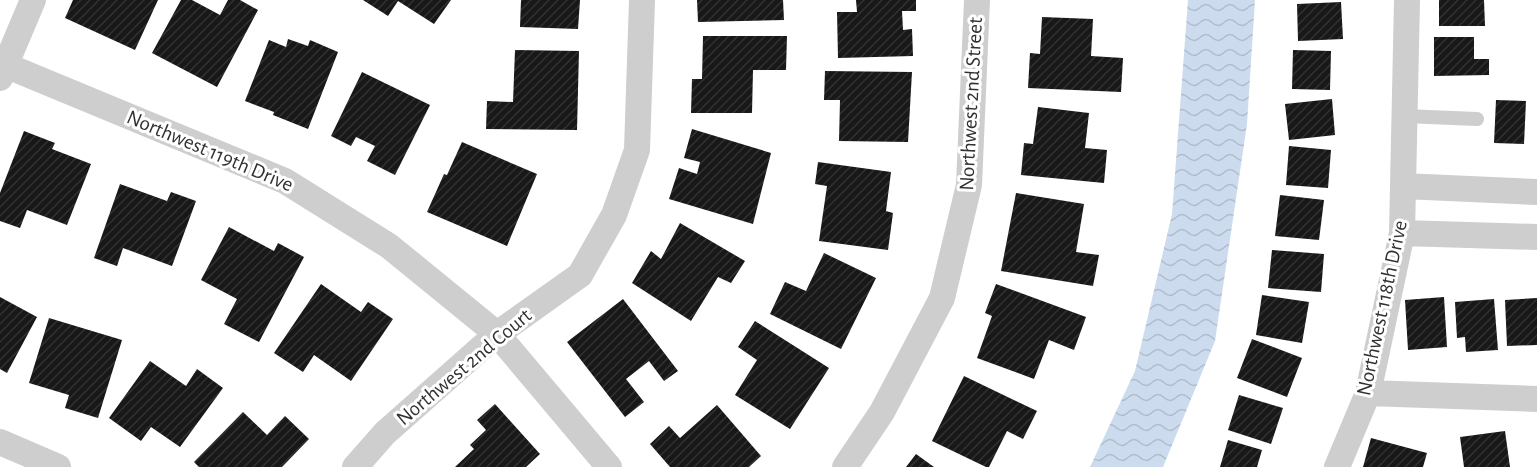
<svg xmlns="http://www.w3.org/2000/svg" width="1537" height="467" font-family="'Alegreya Sans',sans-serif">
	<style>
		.water { fill: url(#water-waves) }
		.building { fill: url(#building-hatch) }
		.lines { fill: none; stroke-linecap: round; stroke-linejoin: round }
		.lane { stroke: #cecece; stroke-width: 14 }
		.street { stroke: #cecece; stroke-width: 26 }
		.labels { text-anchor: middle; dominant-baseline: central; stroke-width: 6; stroke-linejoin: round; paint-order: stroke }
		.street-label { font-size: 21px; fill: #313131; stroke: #fff }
	</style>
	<defs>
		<pattern id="water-waves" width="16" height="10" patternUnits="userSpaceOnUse" patternTransform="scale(1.5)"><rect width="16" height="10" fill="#ccdcee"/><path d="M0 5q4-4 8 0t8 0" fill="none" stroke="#b0bdcd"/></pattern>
		<pattern id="building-hatch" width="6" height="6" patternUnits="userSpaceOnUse" patternTransform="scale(1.5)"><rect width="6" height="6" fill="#181818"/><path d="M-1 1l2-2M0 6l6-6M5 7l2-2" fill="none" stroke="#313131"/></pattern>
	</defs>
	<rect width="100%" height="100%" fill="#fff"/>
	<path class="water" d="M1188,0H1255L1247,124L1215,341L1163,467H1090L1135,371L1172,214Z"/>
	<path class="building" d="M73,0H158L135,50L65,18Z
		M181,0H192L220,15L228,0H240L258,10L217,87L152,53Z
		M363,0H451L434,24L398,1L388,16Z
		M521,0H580L578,29L520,27Z
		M697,0H783L784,20L698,22Z
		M856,0H916V11H902L903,30L912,29L913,56L838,58L837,12H857Z
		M1439,0H1484L1485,26H1439Z
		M1341,2L1343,39L1298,41L1297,4Z
		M1042,17L1093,19L1091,56L1123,58L1121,92L1028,88L1030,53L1040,54Z
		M703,36H787L786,70H753L752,113H691L692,79H702Z
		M1434,37H1474V59H1489V75L1434,76Z
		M288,39L308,46L310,40L338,52L308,129L273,115L274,112L245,101L269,40L286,47Z
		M515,50L579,51L577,130L486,129L487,101L513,102Z
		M1293,50L1331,51L1330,90L1292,89Z
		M825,71L912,72L908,142L839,141L840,100H824Z
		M362,72L430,105L395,175L367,161L375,146L356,137L351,146L331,136Z
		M1332,99L1335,135L1289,140L1285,104Z
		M1496,100L1526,101L1524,144L1494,143Z
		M1038,107L1089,113L1085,148L1107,150L1104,183L1021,175L1024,143L1033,144Z
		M692,129L771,153L753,224L669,199L679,168L697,174L700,162L684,158Z
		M24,131L55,143L52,149L91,164L67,225L27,210L20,228L0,221V193Z
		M462,142L537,174L507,246L427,212L444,174L447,175Z
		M1289,146L1331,150L1328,188L1286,185Z
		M818,162L891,172L886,211L893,213L888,250L819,241L827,186L815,184Z
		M120,184L167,201L171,192L196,201L172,266L123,248L117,266L94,258Z
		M1016,193L1084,204L1076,252L1099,255L1093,286L1001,271Z
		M1280,195L1324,200L1319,240L1275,236Z
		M680,223L745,261L731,283L718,277L691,321L632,283L651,251L661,259Z
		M229,227L274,251L278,243L304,257L259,342L224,324L237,299L201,280Z
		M1272,250L1324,254L1321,292L1268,288Z
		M824,253L876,278L841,349L770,314L785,282L806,291Z
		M321,284L361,312L368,302L393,319L351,381L314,355L303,372L274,353Z
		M996,284L1086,317L1074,350L1049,340L1034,379L977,358L992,316L985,313Z
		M1262,295L1309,302L1302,343L1256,335Z
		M0,297L37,317L7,373L0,369Z
		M1444,297L1447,347L1408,350L1405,300Z
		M1537,298V345L1507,346L1505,300Z
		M623,299L678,371L664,381L649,361L626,379L644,402L625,417L567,342Z
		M1494,299L1498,350L1466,352L1465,337L1457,338L1455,302Z
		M49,318L122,340L98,418L65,408L69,395L29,383Z
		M755,321L829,368L790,429L735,395L757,360L738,347Z
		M1252,339L1302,358L1287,397L1237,378Z
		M150,361L186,386L197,369L223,388L180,447L151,427L141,441L109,418Z
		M964,376L1037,411L1023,439L1007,431L989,467H986L932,441Z
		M1239,395L1283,408L1271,444L1228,430Z
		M495,404L540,454L526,467H455L474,449L470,445L486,430L477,420Z
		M717,405L761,456L749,467H670L650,444L669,426L680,438Z
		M243,412L267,435L285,416L309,439L282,467H199L194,462Z
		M1505,431L1510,467H1464L1460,437Z
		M1371,438L1427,453L1423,467H1363Z
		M1228,440L1262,450L1257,467H1220Z
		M916,454L934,467H906Z"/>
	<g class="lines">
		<path class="lane" d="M1404,116L1477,119"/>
		<path class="street" d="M0,63L285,181L389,246L497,334L609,467
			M0,78L33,0
			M1403,186L1537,192
			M1402,233L1537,237
			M1368,393L1537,399
			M0,442L58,467
			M355,467L385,433L497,334L580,275L614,215L637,150L642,0
			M845,467L882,412L942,298L969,185L977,0
			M1337,467L1368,393L1402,233L1407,0"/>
	</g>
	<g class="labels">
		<g class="street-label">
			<text transform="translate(971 104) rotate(-87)">Northwest 2nd Street</text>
			<text transform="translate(210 151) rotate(23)">Northwest 119th Drive</text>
			<text transform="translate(1382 308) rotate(-78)">Northwest 118th Drive</text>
			<text transform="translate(464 367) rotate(-40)">Northwest 2nd Court</text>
		</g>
	</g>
</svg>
